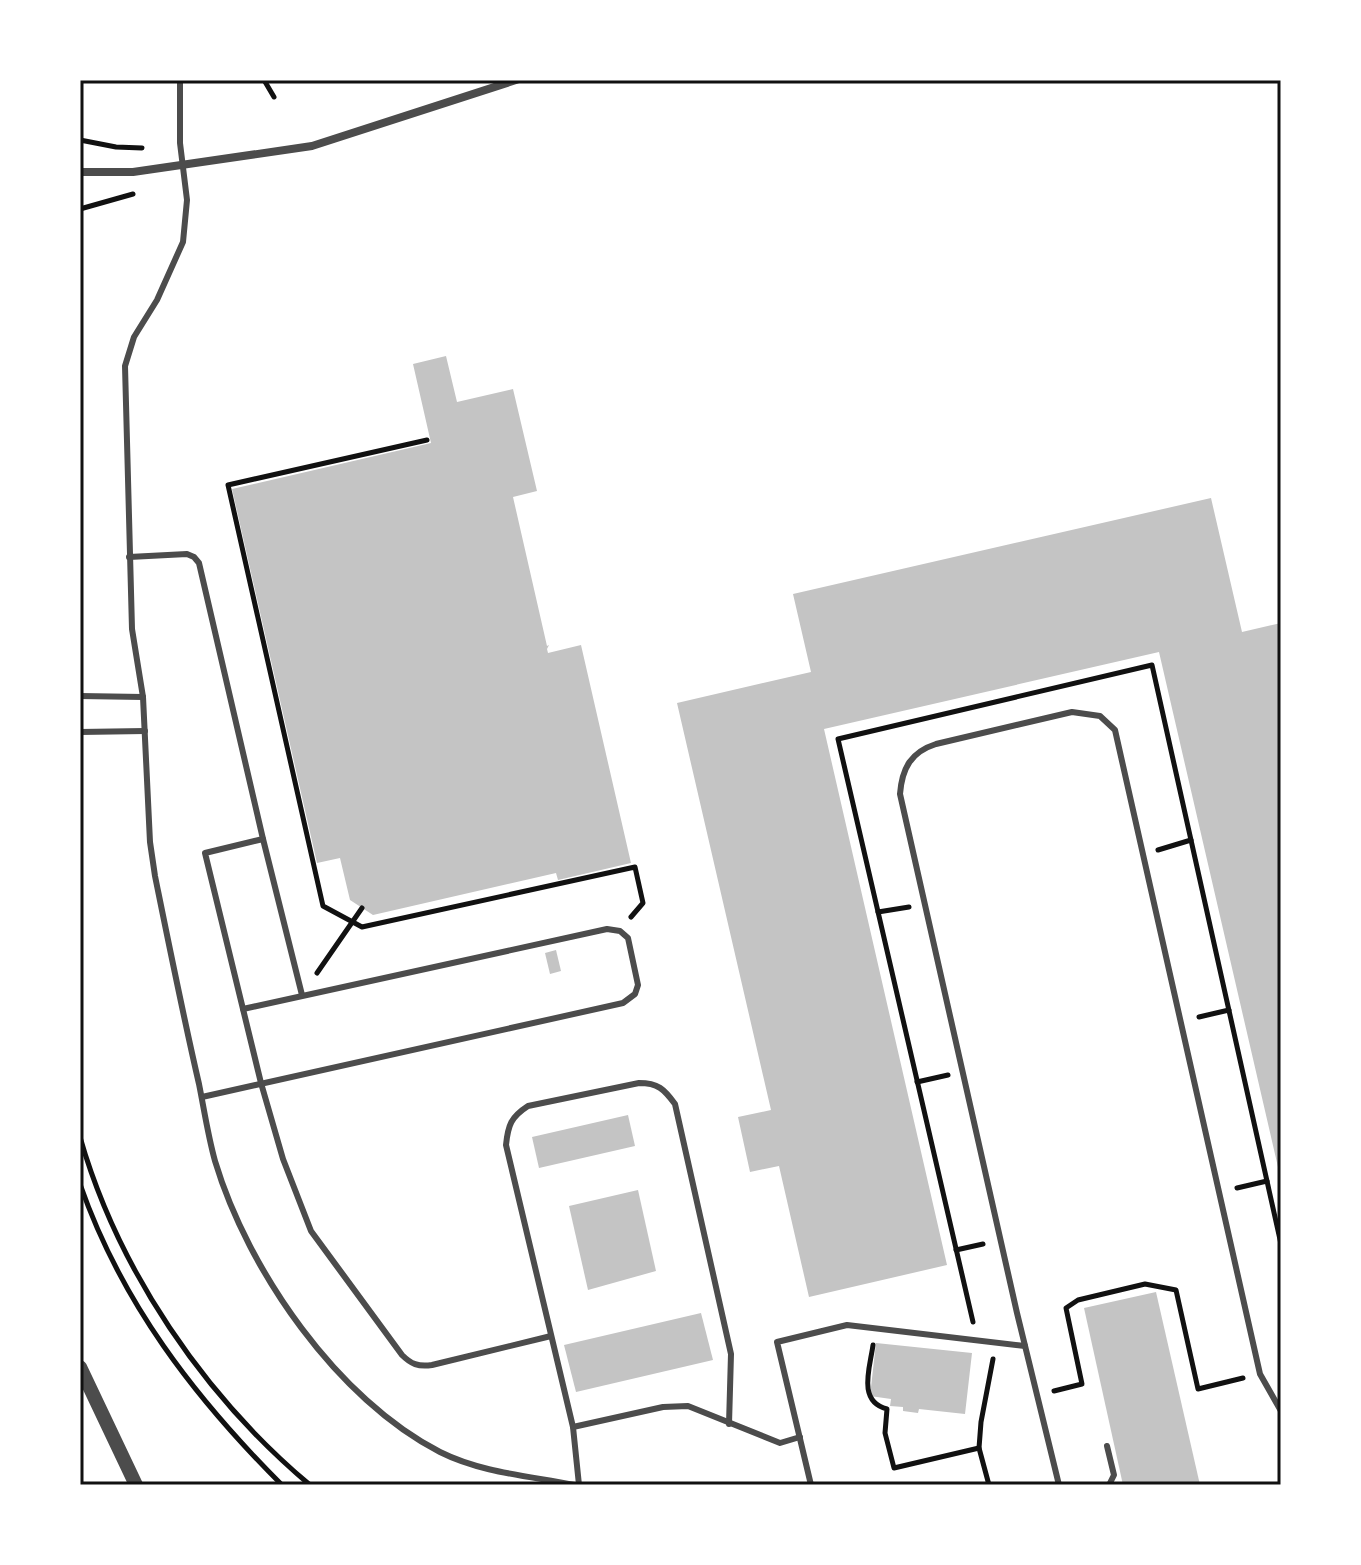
<svg xmlns="http://www.w3.org/2000/svg" width="1361" height="1565" viewBox="0 0 1361 1565" font-family="'Crimson Pro',serif">
	<rect width="100%" height="100%" fill="#fff"/>
	<g fill="#c4c4c4">
		<path d="M 446,356 L 457,402 L 513,389 L 537,491 L 513,497 L 547,646 L 549,645 L 547,649 L 548,653 L 581,645 L 631,863 L 558,880 L 556,873 L 373,915 L 350,900 L 340,858 L 317,863 L 232,489 L 431,443 L 413,364 Z"/>
		<path d="M 1211,498 L 1242,632 L 1281,623 L 1281,1180 L 1159,652 L 824,729 L 947,1265 L 809,1297 L 779,1166 L 750,1172 L 738,1117 L 771,1110 L 677,703 L 811,672 L 793,594 Z"/>
		<path d="M 556,950 L 561,971 L 550,974 L 545,953 Z"/>
		<path d="M 628,1115 L 635,1146 L 539,1168 L 532,1137 Z"/>
		<path d="M 638,1190 L 656,1271 L 588,1290 L 569,1206 Z"/>
		<path d="M 1156,1292 L 1200,1485 L 1123,1485 L 1084,1308 Z"/>
		<path d="M 701,1313 L 713,1360 L 576,1392 L 564,1345 Z"/>
		<path d="M 876,1343 L 972,1353 L 965,1414 L 919,1409 L 918,1413 L 903,1411 L 903,1407 L 890,1406 L 891,1399 L 870,1396 Z"/>
	</g>
	<g fill="none" stroke-linecap="round" stroke-linejoin="round">
		<g stroke="#111" stroke-width="5">
			<path d="M 264,80 L 274,97"/>
			<path d="M 80,140 L 116,147 L 142,148"/>
			<path d="M 80,209 L 133,194"/>
			<path d="M 427,440 L 228,485 L 323,906 L 362,927 L 635,867 L 643,903 L 631,917"/>
			<path d="M 1158,850 L 1191,840"/>
			<path d="M 878,912 L 909,907"/>
			<path d="M 317,973 L 362,908"/>
			<path d="M 1199,1017 L 1229,1010"/>
			<path d="M 917,1082 L 948,1075"/>
			<path d="M 80,1137 C 118,1270 204,1396 310,1485"/>
			<path d="M 80,1184 C 121,1302 194,1397 282,1485"/>
			<path d="M 1237,1188 L 1267,1181"/>
			<path d="M 956,1250 L 983,1244"/>
			<path d="M 973,1322 L 838,739 L 1152,665 L 1281,1244"/>
			<path d="M 873,1345 C 870,1368 857,1401 887,1409 L 885,1433 L 894,1468 L 979,1448"/>
			<path d="M 1054,1391 L 1082,1384 L 1066,1308 L 1078,1300 L 1145,1284 L 1176,1290 L 1198,1389 L 1243,1378"/>
			<path d="M 989,1485 L 979,1448 L 981,1422 L 993,1359"/>
		</g>
		<g stroke="#4c4c4c" stroke-width="6">
			<path d="M 180,80 L 180,143 L 187,200 L 183,242 L 157,300 L 134,337 L 125,366 L 132,629 L 143,697 L 150,842 L 155,876 C 169,945 183,1015 199,1084 C 204,1109 208,1136 215,1161 C 248,1271 338,1400 440,1452 C 482,1473 530,1476 575,1485"/>
			<path d="M 129,557 L 187,554 L 194,557 L 199,563 L 263,839 L 205,853 L 261,1083 L 283,1159 L 311,1231 L 402,1355 C 411,1364 418,1367 432,1365 L 551,1336"/>
			<path d="M 80,696 L 143,697"/>
			<path d="M 80,732 L 145,731"/>
			<path d="M 263,839 L 302,995"/>
			<path d="M 202,1097 L 623,1003 L 635,994 L 638,985 L 628,938 L 620,931 L 607,929 L 243,1009"/>
			<path d="M 573,1427 L 506,1145 C 508,1125 511,1117 528,1106 L 639,1083 C 658,1083 664,1089 675,1104 L 731,1354 L 729,1424"/>
			<path d="M 1107,1446 L 1114,1475 L 1109,1485"/>
			<path d="M 579,1485 L 573,1427 L 663,1407 L 688,1406 L 780,1443 L 800,1437"/>
			<path d="M 811,1485 L 777,1342 L 847,1325 L 1025,1346"/>
			<path d="M 1059,1485 L 1017,1313 L 900,794 C 902,768 911,752 936,744 L 1072,712 L 1100,716 L 1115,730 L 1260,1374 L 1281,1411"/>
		</g>
		<path stroke="#4c4c4c" stroke-width="8" d="M 80,172 L 133,172 L 312,146 L 516,80"/>
		<path stroke="#4c4c4c" stroke-width="14" d="M 80,1367 L 136,1485"/>
	</g>
	<rect width="1361" height="1565" fill="none" stroke="#ffffff" stroke-width="164"/>
	<rect x="82" y="82" width="1197" height="1401" fill="none" stroke="#111" stroke-width="3"/>
</svg>
